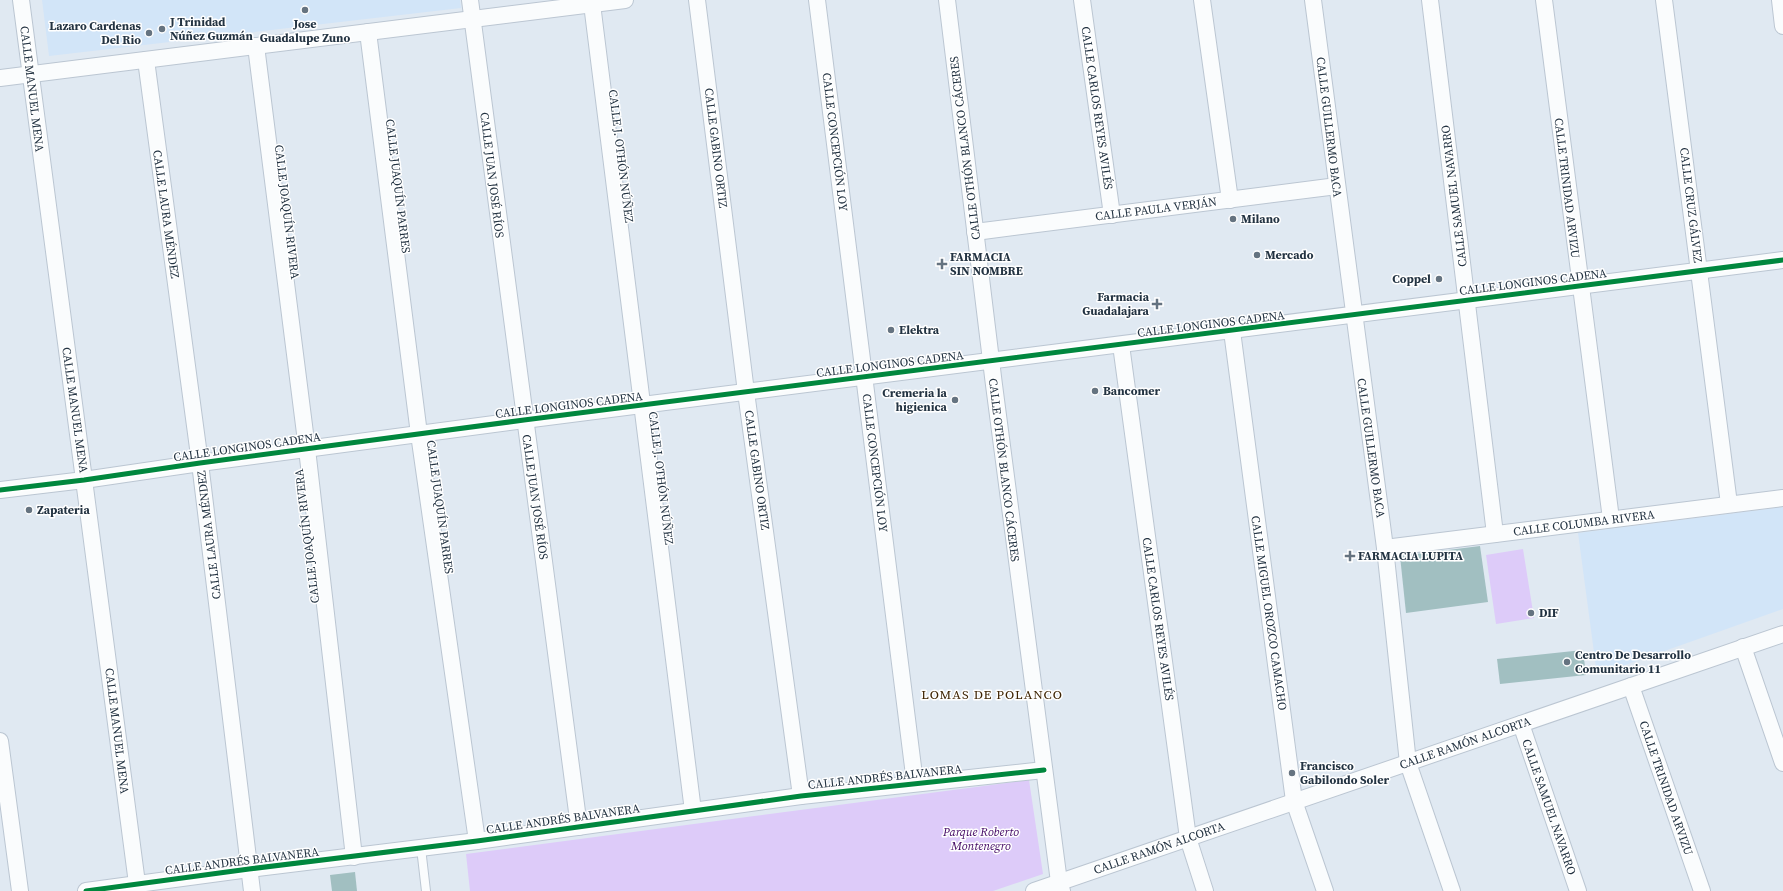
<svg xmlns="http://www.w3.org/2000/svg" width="1783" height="891" viewBox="0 0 1783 891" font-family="'Source Serif 4',serif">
	<rect width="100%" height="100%" fill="#e0e9f2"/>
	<g fill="#d2e5f8">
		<path d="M 42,0 L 460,0 L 461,8 L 49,56 Z"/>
		<path d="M 1783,507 L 1783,609 L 1597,675 L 1578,533 Z"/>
	</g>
	<g fill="#ddcbf9">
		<path d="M 1523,549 L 1534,618 L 1496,624 L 1486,555 Z"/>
		<path d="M 1029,780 L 1043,874 L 993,891 L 470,891 L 466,854 Z"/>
	</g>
	<g fill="#a1bfc1">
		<path d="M 1480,546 L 1488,602 L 1406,613 L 1400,556 Z"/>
		<path d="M 1583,650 L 1586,675 L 1500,684 L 1497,659 Z"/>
		<path d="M 355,872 L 357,891 L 332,891 L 330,875 Z"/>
	</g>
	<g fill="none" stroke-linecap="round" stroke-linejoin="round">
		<g stroke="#bbc6d2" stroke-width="10">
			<path id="service" d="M 421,848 L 426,891"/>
		</g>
		<g stroke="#bbc6d2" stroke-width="18">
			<g id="minor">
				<path d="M 21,0 L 138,891"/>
				<path d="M 470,0 L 579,827"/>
				<path d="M 697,0 L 746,392 L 801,796"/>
				<path d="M 817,0 L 915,783"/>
				<path d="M 947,0 C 982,294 1019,589 1059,882 L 1062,891"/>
				<path d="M 1082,0 L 1112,215"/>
				<path d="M 1202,0 L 1230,200"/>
				<path d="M 1313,0 L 1385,548 L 1408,763 L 1452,891"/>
				<path d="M 1430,0 L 1495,534"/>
				<path d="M 1544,0 L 1611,519"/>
				<path d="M 1664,0 L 1729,504"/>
				<path d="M 1780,0 L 1783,26"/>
				<path d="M 592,4 L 693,811"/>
				<path d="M 368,32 L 419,434 L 477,841"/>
				<path d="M 256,46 L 307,449 L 354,857"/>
				<path d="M 146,60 L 200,463 L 252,891"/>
				<path d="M 0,78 L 625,0"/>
				<path d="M 975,232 L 1337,186"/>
				<path d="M 1232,331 L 1294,801 L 1325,891"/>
				<path d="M 1121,345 L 1188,838 L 1205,891"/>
				<path d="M 0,490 L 84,480 L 200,463 L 524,420 L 1783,260"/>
				<path d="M 1385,548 L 1783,498"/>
				<path d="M 1743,647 L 1783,763"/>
				<path d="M 1631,686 L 1702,891"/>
				<path d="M 1521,724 L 1578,891"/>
				<path d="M 0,741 L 20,891"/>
				<path d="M 86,891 L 249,869 L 477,841 L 801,796 L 1044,770"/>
				<path d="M 1034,891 L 1783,634"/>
			</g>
		</g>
		<use href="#service" stroke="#fafcfd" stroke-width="8"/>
		<use href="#minor" stroke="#fafcfd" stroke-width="16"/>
		<g stroke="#fff" stroke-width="8">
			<g id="cycleway">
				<path d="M 0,490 L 84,480 L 200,463 L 524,420 L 1783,260"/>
				<path d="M 86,891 L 249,869 L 477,841 L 801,796 L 1044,770"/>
			</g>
		</g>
		<use href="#cycleway" stroke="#00873e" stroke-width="5"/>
	</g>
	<g fill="#657380" stroke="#fff" stroke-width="1.5">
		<circle cx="305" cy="10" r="4"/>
		<circle cx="162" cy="29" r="4"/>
		<circle cx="149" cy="33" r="4"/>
		<circle cx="1233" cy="219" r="4"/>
		<circle cx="1257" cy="255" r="4"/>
		<path d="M940 258h4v4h4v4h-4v4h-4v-4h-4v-4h4z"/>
		<circle cx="1439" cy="279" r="4"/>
		<path d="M1155 298h4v4h4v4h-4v4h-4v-4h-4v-4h4z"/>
		<circle cx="891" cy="330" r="4"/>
		<circle cx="1095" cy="391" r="4"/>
		<circle cx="955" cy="400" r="4"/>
		<circle cx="29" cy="510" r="4"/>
		<path d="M1348 550h4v4h4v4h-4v4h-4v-4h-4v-4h4z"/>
		<circle cx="1531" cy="613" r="4"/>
		<circle cx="1567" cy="662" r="4"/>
		<circle cx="1292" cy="773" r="4"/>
	</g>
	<g text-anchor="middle" stroke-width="3" stroke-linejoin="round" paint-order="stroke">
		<g font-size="12" font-weight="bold" fill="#233342" stroke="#fff" text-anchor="start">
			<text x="170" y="26">J Trinidad<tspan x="170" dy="14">Núñez Guzmán</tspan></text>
			<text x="305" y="28" text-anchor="middle">Jose<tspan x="305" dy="14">Guadalupe Zuno</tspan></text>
			<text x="141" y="30" text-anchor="end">Lazaro Cardenas<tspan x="141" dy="14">Del Rio</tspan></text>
			<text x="1241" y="223">Milano</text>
			<text x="1265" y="259">Mercado</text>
			<text x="950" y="261">FARMACIA<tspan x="950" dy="14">SIN NOMBRE</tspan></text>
			<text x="1431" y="283" text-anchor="end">Coppel</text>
			<text x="1149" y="301" text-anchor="end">Farmacia<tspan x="1149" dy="14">Guadalajara</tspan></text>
			<text x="899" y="334">Elektra</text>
			<text x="1103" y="395">Bancomer</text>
			<text x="947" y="397" text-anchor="end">Cremeria la<tspan x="947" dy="14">higienica</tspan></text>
			<text x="37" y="514">Zapateria</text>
			<text x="1358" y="560">FARMACIA LUPITA</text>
			<text x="1539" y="617">DIF</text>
			<text x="1575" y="659">Centro De Desarrollo<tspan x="1575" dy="14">Comunitario 11</tspan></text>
			<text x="1300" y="770">Francisco<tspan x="1300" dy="14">Gabilondo Soler</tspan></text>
		</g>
		<g font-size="12" fill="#233342" stroke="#fff">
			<text transform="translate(32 89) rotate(83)" y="4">CALLE MANUEL MENA</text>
			<text transform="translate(1097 108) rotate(82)" y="4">CALLE CARLOS REYES AVILÉS</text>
			<text transform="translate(1329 127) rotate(83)" y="4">CALLE GUILLERMO BACA</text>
			<text transform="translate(835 142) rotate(83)" y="4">CALLE CONCEPCIÓN LOY</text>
			<text transform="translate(716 148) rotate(83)" y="4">CALLE GABINO ORTIZ</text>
			<text transform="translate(965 148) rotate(-97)" y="4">CALLE OTHÓN BLANCO CÁCERES</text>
			<text transform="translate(621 156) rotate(83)" y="4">CALLE J. OTHÓN NÚÑEZ</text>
			<text transform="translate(492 175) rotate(83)" y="4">CALLE JUAN JOSÉ RÍOS</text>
			<text transform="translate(398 186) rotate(83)" y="4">CALLE JUAQUÍN PARRES</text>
			<text transform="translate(1567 188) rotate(83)" y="4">CALLE TRINIDAD ARVIZU</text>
			<text transform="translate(1454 196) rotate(-97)" y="4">CALLE SAMUEL NAVARRO</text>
			<text transform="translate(1691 205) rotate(83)" y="4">CALLE CRUZ GÁLVEZ</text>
			<text transform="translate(1156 209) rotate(-7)" y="4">CALLE PAULA VERJÁN</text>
			<text transform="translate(287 212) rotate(83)" y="4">CALLE JOAQUÍN RIVERA</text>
			<text transform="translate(166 214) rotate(82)" y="4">CALLE LAURA MÉNDEZ</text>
			<text transform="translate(1533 282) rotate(-7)" y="4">CALLE LONGINOS CADENA</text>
			<text transform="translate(1211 324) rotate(-7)" y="4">CALLE LONGINOS CADENA</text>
			<text transform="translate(890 364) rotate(-7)" y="4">CALLE LONGINOS CADENA</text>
			<text transform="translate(569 405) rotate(-7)" y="4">CALLE LONGINOS CADENA</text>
			<text transform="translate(75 410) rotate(82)" y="4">CALLE MANUEL MENA</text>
			<text transform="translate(247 447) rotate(-8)" y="4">CALLE LONGINOS CADENA</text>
			<text transform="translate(1371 448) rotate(82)" y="4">CALLE GUILLERMO BACA</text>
			<text transform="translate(875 463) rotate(83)" y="4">CALLE CONCEPCIÓN LOY</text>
			<text transform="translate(757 470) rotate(82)" y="4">CALLE GABINO ORTIZ</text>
			<text transform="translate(1004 470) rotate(83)" y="4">CALLE OTHÓN BLANCO CÁCERES</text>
			<text transform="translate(661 478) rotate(83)" y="4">CALLE J. OTHÓN NÚÑEZ</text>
			<text transform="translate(535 497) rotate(82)" y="4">CALLE JUAN JOSÉ RÍOS</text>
			<text transform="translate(440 507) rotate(82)" y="4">CALLE JUAQUÍN PARRES</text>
			<text transform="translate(1584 523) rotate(-7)" y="4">CALLE COLUMBA RIVERA</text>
			<text transform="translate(209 535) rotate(-97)" y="4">CALLE LAURA MÉNDEZ</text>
			<text transform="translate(307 536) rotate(-97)" y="4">CALLE JOAQUÍN RIVERA</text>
			<text transform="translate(1269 613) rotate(82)" y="4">CALLE MIGUEL OROZCO CAMACHO</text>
			<text transform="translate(1158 619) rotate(82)" y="4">CALLE CARLOS REYES AVILÉS</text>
			<text transform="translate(117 731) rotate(83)" y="4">CALLE MANUEL MENA</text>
			<text transform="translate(1465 743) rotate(-19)" y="4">CALLE RAMÓN ALCORTA</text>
			<text transform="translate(885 777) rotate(-6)" y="4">CALLE ANDRÉS BALVANERA</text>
			<text transform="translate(1666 788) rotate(71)" y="4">CALLE TRINIDAD ARVIZU</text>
			<text transform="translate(1549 807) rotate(71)" y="4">CALLE SAMUEL NAVARRO</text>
			<text transform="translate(563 819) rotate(-8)" y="4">CALLE ANDRÉS BALVANERA</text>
			<text transform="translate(1159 848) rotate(-19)" y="4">CALLE RAMÓN ALCORTA</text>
			<text transform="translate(242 861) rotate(-7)" y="4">CALLE ANDRÉS BALVANERA</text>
		</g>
		<g font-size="12" font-style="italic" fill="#400562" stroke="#fff">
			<text x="981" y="836">Parque Roberto<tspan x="981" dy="14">Montenegro</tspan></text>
		</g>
		<g font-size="13" letter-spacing="1" fill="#3d2302" stroke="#fff">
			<text x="992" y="699">LOMAS DE POLANCO</text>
		</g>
	</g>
</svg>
